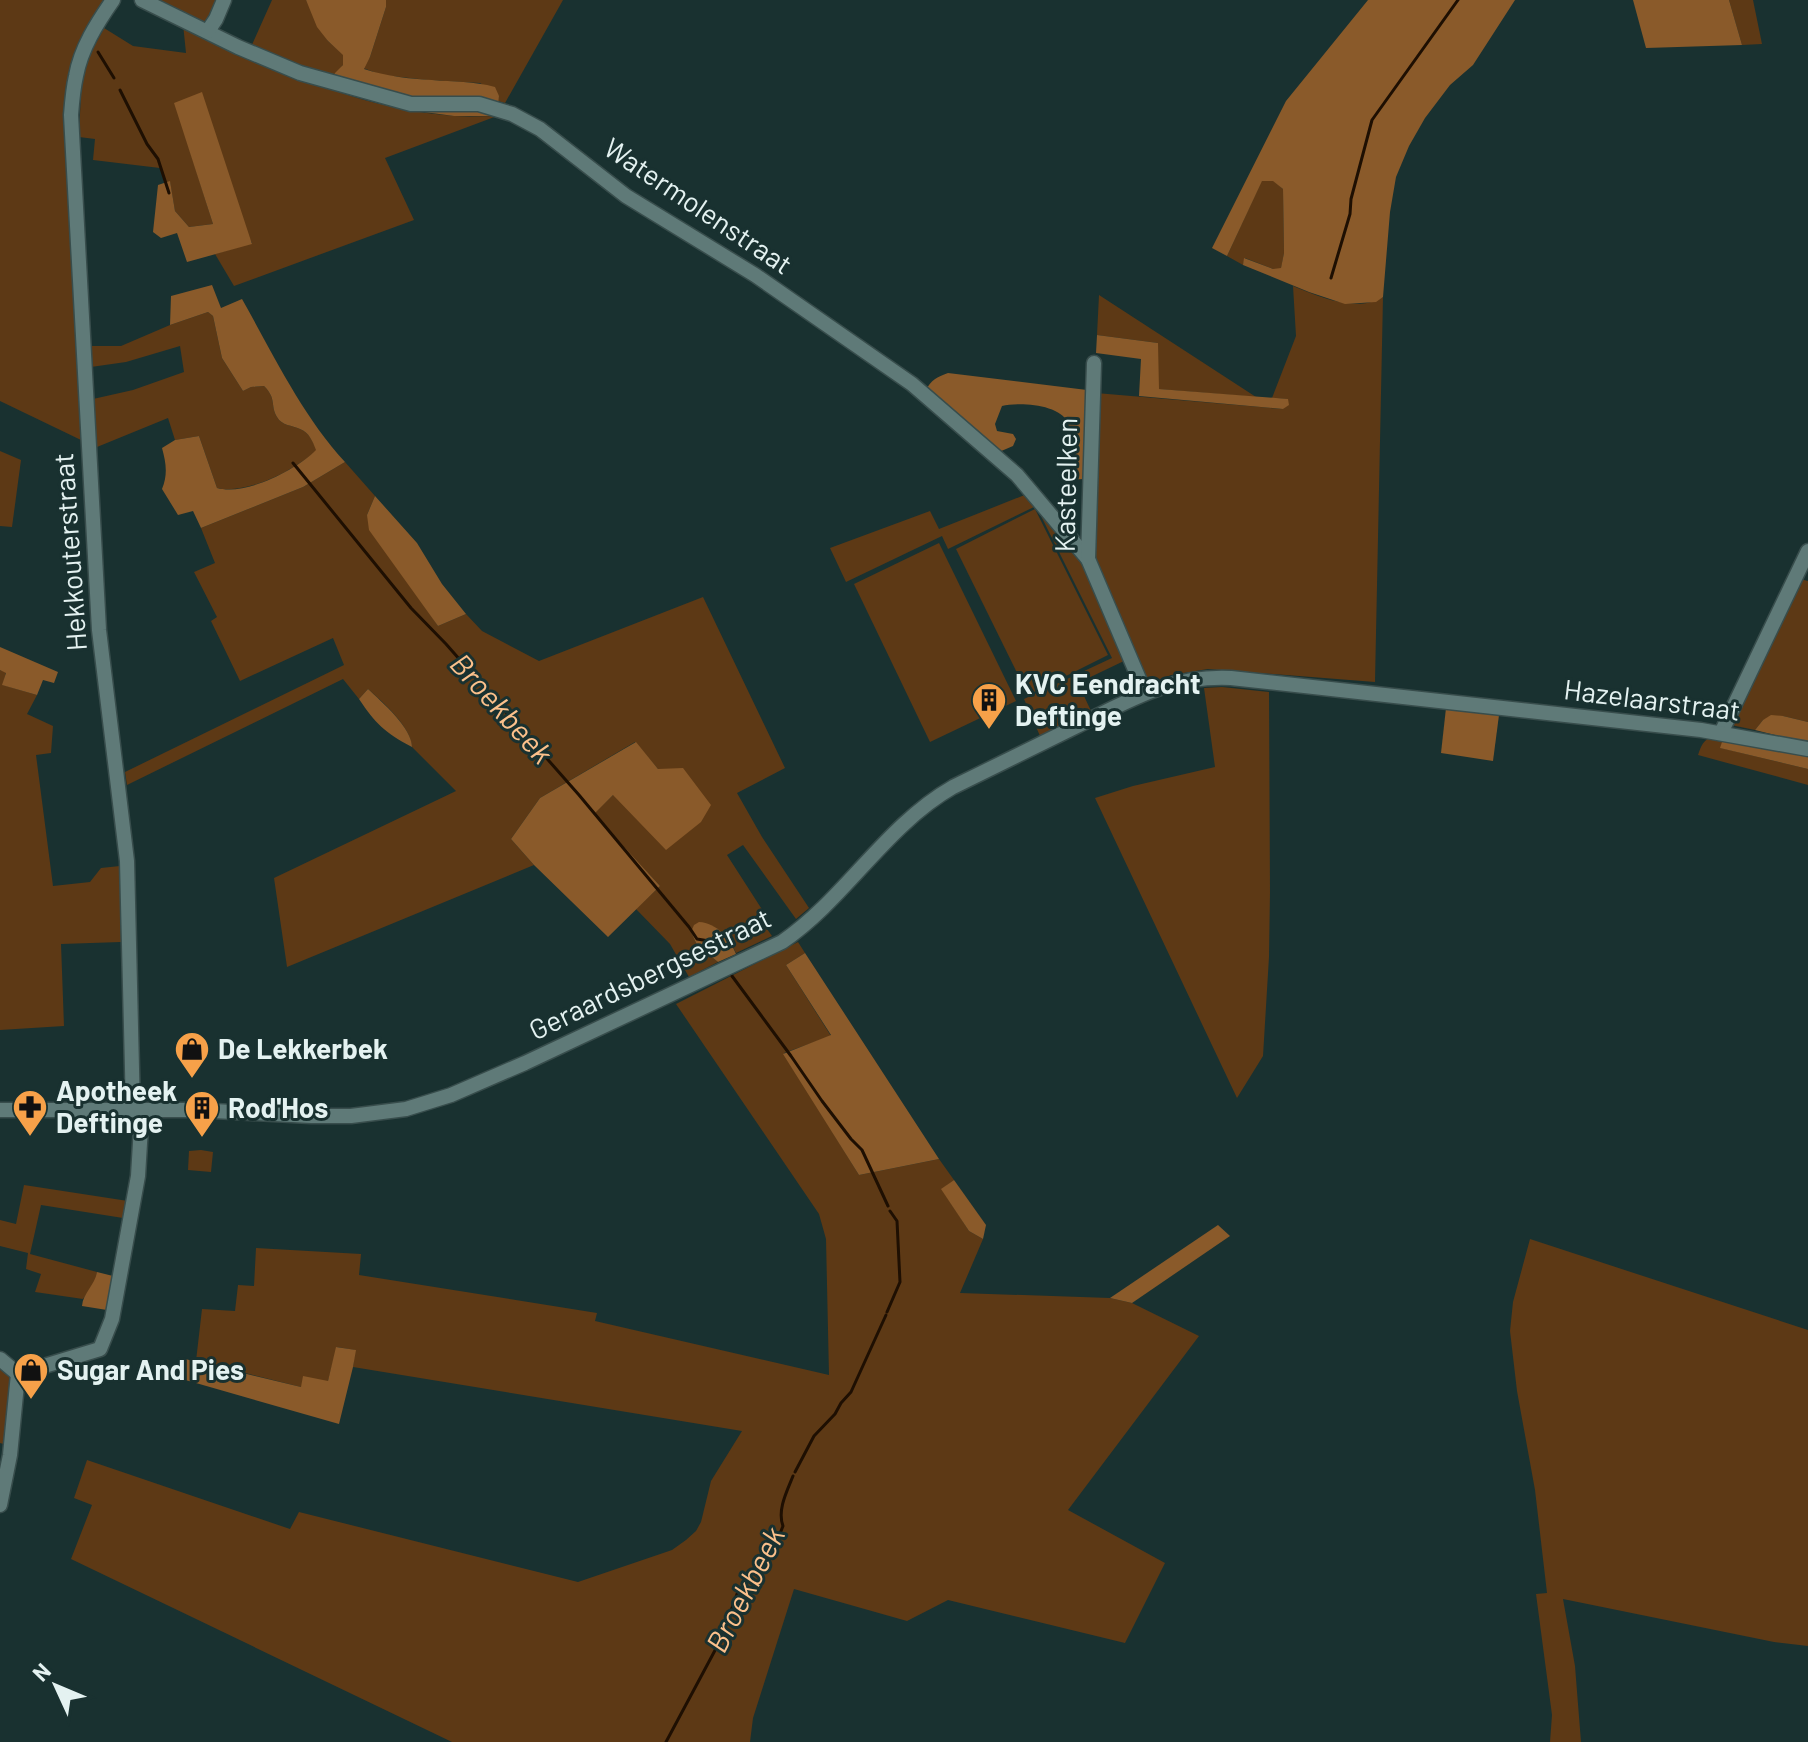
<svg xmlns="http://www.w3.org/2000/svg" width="1808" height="1742" viewBox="0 0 1808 1742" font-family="Barlow,sans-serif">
	<rect width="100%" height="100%" fill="#193130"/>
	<g fill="#5d3915">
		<path d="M 0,0 L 105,0 L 76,52 L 69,74 L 65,98 L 64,122 L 73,267 L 81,440 L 0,401 Z"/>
		<path d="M 151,0 L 220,0 L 207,21 L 200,22 Z"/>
		<path d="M 272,0 L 306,0 L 328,41 L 344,55 L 343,65 L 334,77 L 299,67 L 251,47 Z"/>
		<path d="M 386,0 L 563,0 L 505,103 L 498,101 L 499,96 L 480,83 L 428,80 L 382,75 L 363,68 L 370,57 L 386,7 Z"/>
		<path d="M 1729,0 L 1753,0 L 1762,44 L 1742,45 Z"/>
		<path d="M 183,24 C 267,67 360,110 455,116 C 469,117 483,116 497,116 L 385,158 L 414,220 L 234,286 L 215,254 L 252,243 L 175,103 L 213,224 L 189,227 L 175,211 L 170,182 L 165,183 L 160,168 L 93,160 L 95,139 L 79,137 L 81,91 L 87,60 L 104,28 L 133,46 L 186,53 Z"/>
		<path d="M 1262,180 L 1273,180 L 1283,189 L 1284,253 L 1281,269 L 1273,269 L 1245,258 L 1243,265 L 1227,256 Z"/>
		<path d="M 1293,286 C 1320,297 1356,313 1383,297 L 1375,682 L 1208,669 L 1171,675 L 1150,684 L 1144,678 L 1096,566 L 1092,547 L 1096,393 L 1283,409 L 1287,399 L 1272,398 L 1296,336 Z"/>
		<path d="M 1099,295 L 1256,397 L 1158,389 L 1158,343 L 1097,335 Z"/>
		<path d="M 208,312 L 213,316 L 222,358 L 243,391 L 251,387 L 264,386 C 277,399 270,405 277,417 C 282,426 292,425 300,429 C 309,432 313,442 317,450 C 295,470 247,495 217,488 L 199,436 L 175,440 L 168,418 L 97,447 L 93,399 L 133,390 L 184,372 L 180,346 L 126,362 L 91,367 L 90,346 L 121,346 L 170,325 Z"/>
		<path d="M 0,451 L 21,460 L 12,527 L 0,526 Z"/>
		<path d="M 345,462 L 375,496 L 367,515 L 438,626 L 466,614 L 482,631 L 539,661 L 703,597 L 785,768 L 737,793 L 762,837 L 809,908 L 796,919 L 743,845 L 727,855 L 763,911 L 757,915 L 772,936 L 736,953 L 729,939 L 716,928 L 691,932 L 697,945 L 718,962 L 689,977 L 670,944 L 636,909 L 660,886 L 593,814 L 613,795 L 658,769 L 635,742 L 540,798 L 511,839 L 534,865 L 287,967 L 274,878 L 456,791 L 412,747 C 411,727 383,702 368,689 L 359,699 L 343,679 L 127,785 L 125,772 L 344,665 L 333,638 L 240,681 L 211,621 L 217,617 L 194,572 L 215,563 L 201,528 L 303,487 Z"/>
		<path d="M 1027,494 L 1084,563 L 1126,660 L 1078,683 L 1091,711 L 1040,736 L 1024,699 L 1112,658 L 1036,506 L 948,549 L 942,536 L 846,582 L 830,548 L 930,511 L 939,529 Z"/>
		<path d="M 1035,509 L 1108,655 L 1028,695 L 956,549 Z"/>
		<path d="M 939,543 L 1016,701 L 930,742 L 854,584 Z"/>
		<path d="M 1800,579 L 1808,581 L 1808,722 L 1783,716 L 1763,720 L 1755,730 L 1731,725 Z"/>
		<path d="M 0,670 L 6,672 L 3,685 L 37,695 L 27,714 L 53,726 L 51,753 L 36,755 L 53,886 L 90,882 L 101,868 L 120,866 L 121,942 L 61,944 L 64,1026 L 0,1030 Z"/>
		<path d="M 1222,687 L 1269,692 L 1270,892 L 1269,957 L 1263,1056 L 1237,1098 L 1095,798 L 1133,786 L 1215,767 L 1204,688 Z"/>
		<path d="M 1712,737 L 1723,739 L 1721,748 L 1808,769 L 1808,785 L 1698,755 C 1701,746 1703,740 1712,737 Z"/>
		<path d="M 798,942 L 805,953 L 786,965 L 831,1036 L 784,1053 L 859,1175 L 939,1159 L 954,1180 L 942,1189 L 969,1231 L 983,1239 L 960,1293 L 1110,1298 L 1132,1303 L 1199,1336 L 1068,1510 L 1165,1563 L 1125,1643 L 948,1600 L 907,1621 L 794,1589 L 753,1718 L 750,1742 L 452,1742 L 71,1559 L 92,1505 L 74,1498 L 87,1460 L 290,1529 L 299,1512 L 578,1582 L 672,1550 L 686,1540 L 696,1531 L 701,1522 L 711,1481 L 742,1431 L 353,1367 L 355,1350 L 337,1347 L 328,1381 L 301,1387 L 196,1361 L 202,1309 L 235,1311 L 238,1285 L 254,1286 L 256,1248 L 361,1254 L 359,1275 L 597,1313 L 595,1321 L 829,1375 L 826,1239 L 819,1214 L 676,1004 Z"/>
		<path d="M 201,1150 L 213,1152 L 211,1172 L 188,1170 L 189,1151 Z"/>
		<path d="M 24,1185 L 128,1201 L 123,1218 L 41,1205 L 30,1254 L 97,1272 L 96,1280 L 83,1299 L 35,1292 L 41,1274 L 26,1269 L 28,1253 L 0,1246 L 0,1220 L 16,1224 Z"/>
		<path d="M 1530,1239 L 1808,1330 L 1808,1646 L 1774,1642 L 1563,1599 L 1575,1666 L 1581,1742 L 1550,1742 L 1552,1715 L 1536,1594 L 1547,1593 L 1535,1490 L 1517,1391 L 1510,1331 L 1513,1302 Z"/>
		<path d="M 0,1364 L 10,1377 L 11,1383 L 7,1445 L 0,1443 Z"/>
	</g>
	<g fill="#8a5a2a">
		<path d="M 306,0 L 386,0 L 386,7 L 370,57 L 364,69 C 386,76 409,79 432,80 C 453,82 474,81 495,87 L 499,96 L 497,116 L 454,116 L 402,109 L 329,89 L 335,73 L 343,65 L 343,55 L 328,41 L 317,27 Z"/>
		<path d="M 1368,0 L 1515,0 L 1473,65 L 1450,85 L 1425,118 L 1409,146 L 1396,177 L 1390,212 L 1383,297 L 1376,302 L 1345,304 L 1309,292 L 1243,265 L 1244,258 L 1273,269 L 1281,268 L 1284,253 L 1283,189 L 1273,181 L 1262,181 L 1227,256 L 1212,248 L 1286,101 Z"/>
		<path d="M 1633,0 L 1729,0 L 1742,45 L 1646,48 Z"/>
		<path d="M 202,92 L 252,244 L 187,262 L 177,233 L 161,238 L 153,232 L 158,185 L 170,181 L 175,211 L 189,227 L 213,224 L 174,103 Z"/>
		<path d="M 212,285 L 221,308 L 242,299 C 273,354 302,415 345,462 L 303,487 L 201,528 L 193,511 L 178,515 L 162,489 C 168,474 166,463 162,448 L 175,440 L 199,436 L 217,488 C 246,496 296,470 316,450 C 313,442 309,432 300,429 C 292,425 282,426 277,417 C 270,405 277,399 264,386 L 251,387 L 243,391 L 222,358 L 213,316 L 208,312 L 170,325 L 171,296 Z"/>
		<path d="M 1097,335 L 1158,343 L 1159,389 L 1288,399 L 1289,405 L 1283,409 L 1139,396 L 1141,359 L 1096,353 Z"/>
		<path d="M 948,373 L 1087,390 L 1085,479 L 1062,480 L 1062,466 L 1067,462 C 1067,453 1071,430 1068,423 C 1060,404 1019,402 1002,406 L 995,424 L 997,431 L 1013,434 L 1016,439 L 1013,446 L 999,452 L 926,390 C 931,380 937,377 948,373 Z"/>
		<path d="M 375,496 L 417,543 L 442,584 L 466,614 L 438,626 L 369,530 L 367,515 Z"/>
		<path d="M 0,647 L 58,672 L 54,683 L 43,680 L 37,695 L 2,685 L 6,673 L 0,670 Z"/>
		<path d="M 368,689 C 382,702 412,728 412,747 C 384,732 376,724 359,699 Z"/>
		<path d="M 1446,708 L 1499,715 L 1493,761 L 1441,753 Z"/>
		<path d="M 1771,715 L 1783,716 L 1808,722 L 1808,743 L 1755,730 L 1763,720 Z"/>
		<path d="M 1723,739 L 1808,756 L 1808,769 L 1720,748 Z"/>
		<path d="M 636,742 L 658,769 L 683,768 L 711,805 L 701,822 L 666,850 L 613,795 L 594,814 L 660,886 L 608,937 L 534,865 L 511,839 L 540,798 Z"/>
		<path d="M 699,922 C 717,923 729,938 736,954 L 718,962 L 697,945 L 691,932 L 694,925 Z"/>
		<path d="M 805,953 L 939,1159 L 859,1175 L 783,1054 L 831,1035 L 786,965 Z"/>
		<path d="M 954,1180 L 986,1225 L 983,1239 L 969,1231 L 941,1189 Z"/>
		<path d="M 1218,1225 L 1230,1236 L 1132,1303 L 1110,1298 Z"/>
		<path d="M 97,1272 L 113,1276 L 107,1310 L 82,1306 C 83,1293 95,1285 97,1272 Z"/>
		<path d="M 336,1347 L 356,1350 L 353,1367 L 339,1424 L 175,1377 L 181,1358 L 301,1387 L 303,1376 L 328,1381 Z"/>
	</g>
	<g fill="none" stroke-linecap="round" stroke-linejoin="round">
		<g stroke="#1e0f02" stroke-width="3">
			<path d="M 98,52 L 114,78"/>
			<path d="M 120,90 L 147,144 L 158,159 L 169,193"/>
			<path d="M 1331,278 L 1350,214 L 1351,199 L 1372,120 L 1458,0"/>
			<path d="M 293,463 L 411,608 L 446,644 L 579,795 L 689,927 L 697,939 L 709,941 L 715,948"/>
			<path d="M 732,976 L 791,1056 L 822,1101 L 851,1139 L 862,1150 L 888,1206"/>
			<path d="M 887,1312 L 900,1282 L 897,1221 L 890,1211"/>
			<path d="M 795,1472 L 814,1436 L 835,1414 L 841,1403 L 851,1392 L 886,1315"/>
			<path d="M 666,1742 L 720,1641 L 737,1594 L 781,1531 L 783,1526 C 777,1510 787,1491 793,1476"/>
		</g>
		<g stroke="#384d4c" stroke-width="17">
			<g id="minor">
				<path d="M 113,0 C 97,23 81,48 76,76 C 73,89 72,102 71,115 L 99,630 L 127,861 L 133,1110"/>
				<path d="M 142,0 L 238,47 L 300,73 L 411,104 L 479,104 L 512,114 L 540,129 L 626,196 L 755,275 L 912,384 L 1017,475 L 1088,559"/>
				<path d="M 208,31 L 216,19 L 224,0"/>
				<path d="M 1094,363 L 1088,559 L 1145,693"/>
				<path d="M 1721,733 L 1808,551"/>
				<path d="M 0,1110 L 195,1110 L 311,1116 L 351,1116 L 406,1109 L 451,1095 L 525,1063 L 782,942 C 846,898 885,826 953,787 C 994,767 1034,747 1075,727 C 1129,701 1169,675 1231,678 L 1701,730 L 1808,749"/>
				<path d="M 0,1359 L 18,1374"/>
				<path d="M 18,1374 L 100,1349 L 112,1319 L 138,1176 L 142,1110"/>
				<path d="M 0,1505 L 10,1455 L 18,1374"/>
			</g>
		</g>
		<use href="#minor" stroke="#5f7a78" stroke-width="14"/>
	</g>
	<defs>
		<g id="building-pin" transform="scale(1.8)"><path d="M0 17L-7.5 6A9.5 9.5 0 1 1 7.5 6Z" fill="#f7a149" stroke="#193130"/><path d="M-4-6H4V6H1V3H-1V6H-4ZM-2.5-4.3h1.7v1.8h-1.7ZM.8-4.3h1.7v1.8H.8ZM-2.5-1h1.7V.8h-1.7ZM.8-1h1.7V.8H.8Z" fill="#111"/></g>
		<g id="shop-pin" transform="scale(1.8)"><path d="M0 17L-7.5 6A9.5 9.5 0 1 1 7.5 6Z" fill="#f7a149" stroke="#193130"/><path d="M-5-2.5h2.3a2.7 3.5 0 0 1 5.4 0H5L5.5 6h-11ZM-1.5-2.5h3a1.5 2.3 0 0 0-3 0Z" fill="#111"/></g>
		<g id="pharmacy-pin" transform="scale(1.8)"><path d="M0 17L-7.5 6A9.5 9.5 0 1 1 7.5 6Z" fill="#f7a149" stroke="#193130"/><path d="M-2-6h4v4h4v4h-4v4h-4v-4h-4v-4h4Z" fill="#111"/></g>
	</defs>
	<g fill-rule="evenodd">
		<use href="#building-pin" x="989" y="700"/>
		<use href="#shop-pin" x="192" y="1049"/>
		<use href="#pharmacy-pin" x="30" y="1107"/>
		<use href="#building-pin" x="202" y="1108"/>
		<use href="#shop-pin" x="31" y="1370"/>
	</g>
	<g text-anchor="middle" stroke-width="6" stroke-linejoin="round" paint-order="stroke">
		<g font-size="28" fill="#e4f2f1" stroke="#193130">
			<text transform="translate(698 206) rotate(34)" y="10">Watermolenstraat</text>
			<text transform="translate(1066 485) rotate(-89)" y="10">Kasteelken</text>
			<text transform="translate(70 552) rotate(-94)" y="10">Hekkouterstraat</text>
			<text transform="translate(1652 700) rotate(7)" y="10">Hazelaarstraat</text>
			<text transform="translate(650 974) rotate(-26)" y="10">Geraardsbergsestraat</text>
		</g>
		<g font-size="28" font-weight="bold" fill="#e4f2f1" stroke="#193130" text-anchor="start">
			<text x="1015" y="694">KVC Eendracht<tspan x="1015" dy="32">Deftinge</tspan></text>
			<text x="218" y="1059">De Lekkerbek</text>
			<text x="56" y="1101">Apotheek<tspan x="56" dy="32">Deftinge</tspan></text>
			<text x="228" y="1118">Rod'Hos</text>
			<text x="57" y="1380">Sugar And Pies</text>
		</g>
		<g font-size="30" font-style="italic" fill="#fbc08b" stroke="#193130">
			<text transform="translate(501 709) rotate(48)" y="10">Broekbeek</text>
			<text transform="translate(746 1590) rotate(-63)" y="10">Broekbeek</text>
		</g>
	</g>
	<g transform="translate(56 1686) rotate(314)" stroke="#193130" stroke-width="6" paint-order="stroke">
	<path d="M0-6L14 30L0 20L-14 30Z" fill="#e4f2f1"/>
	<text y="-12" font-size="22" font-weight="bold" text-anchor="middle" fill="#e4f2f1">N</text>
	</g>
</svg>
